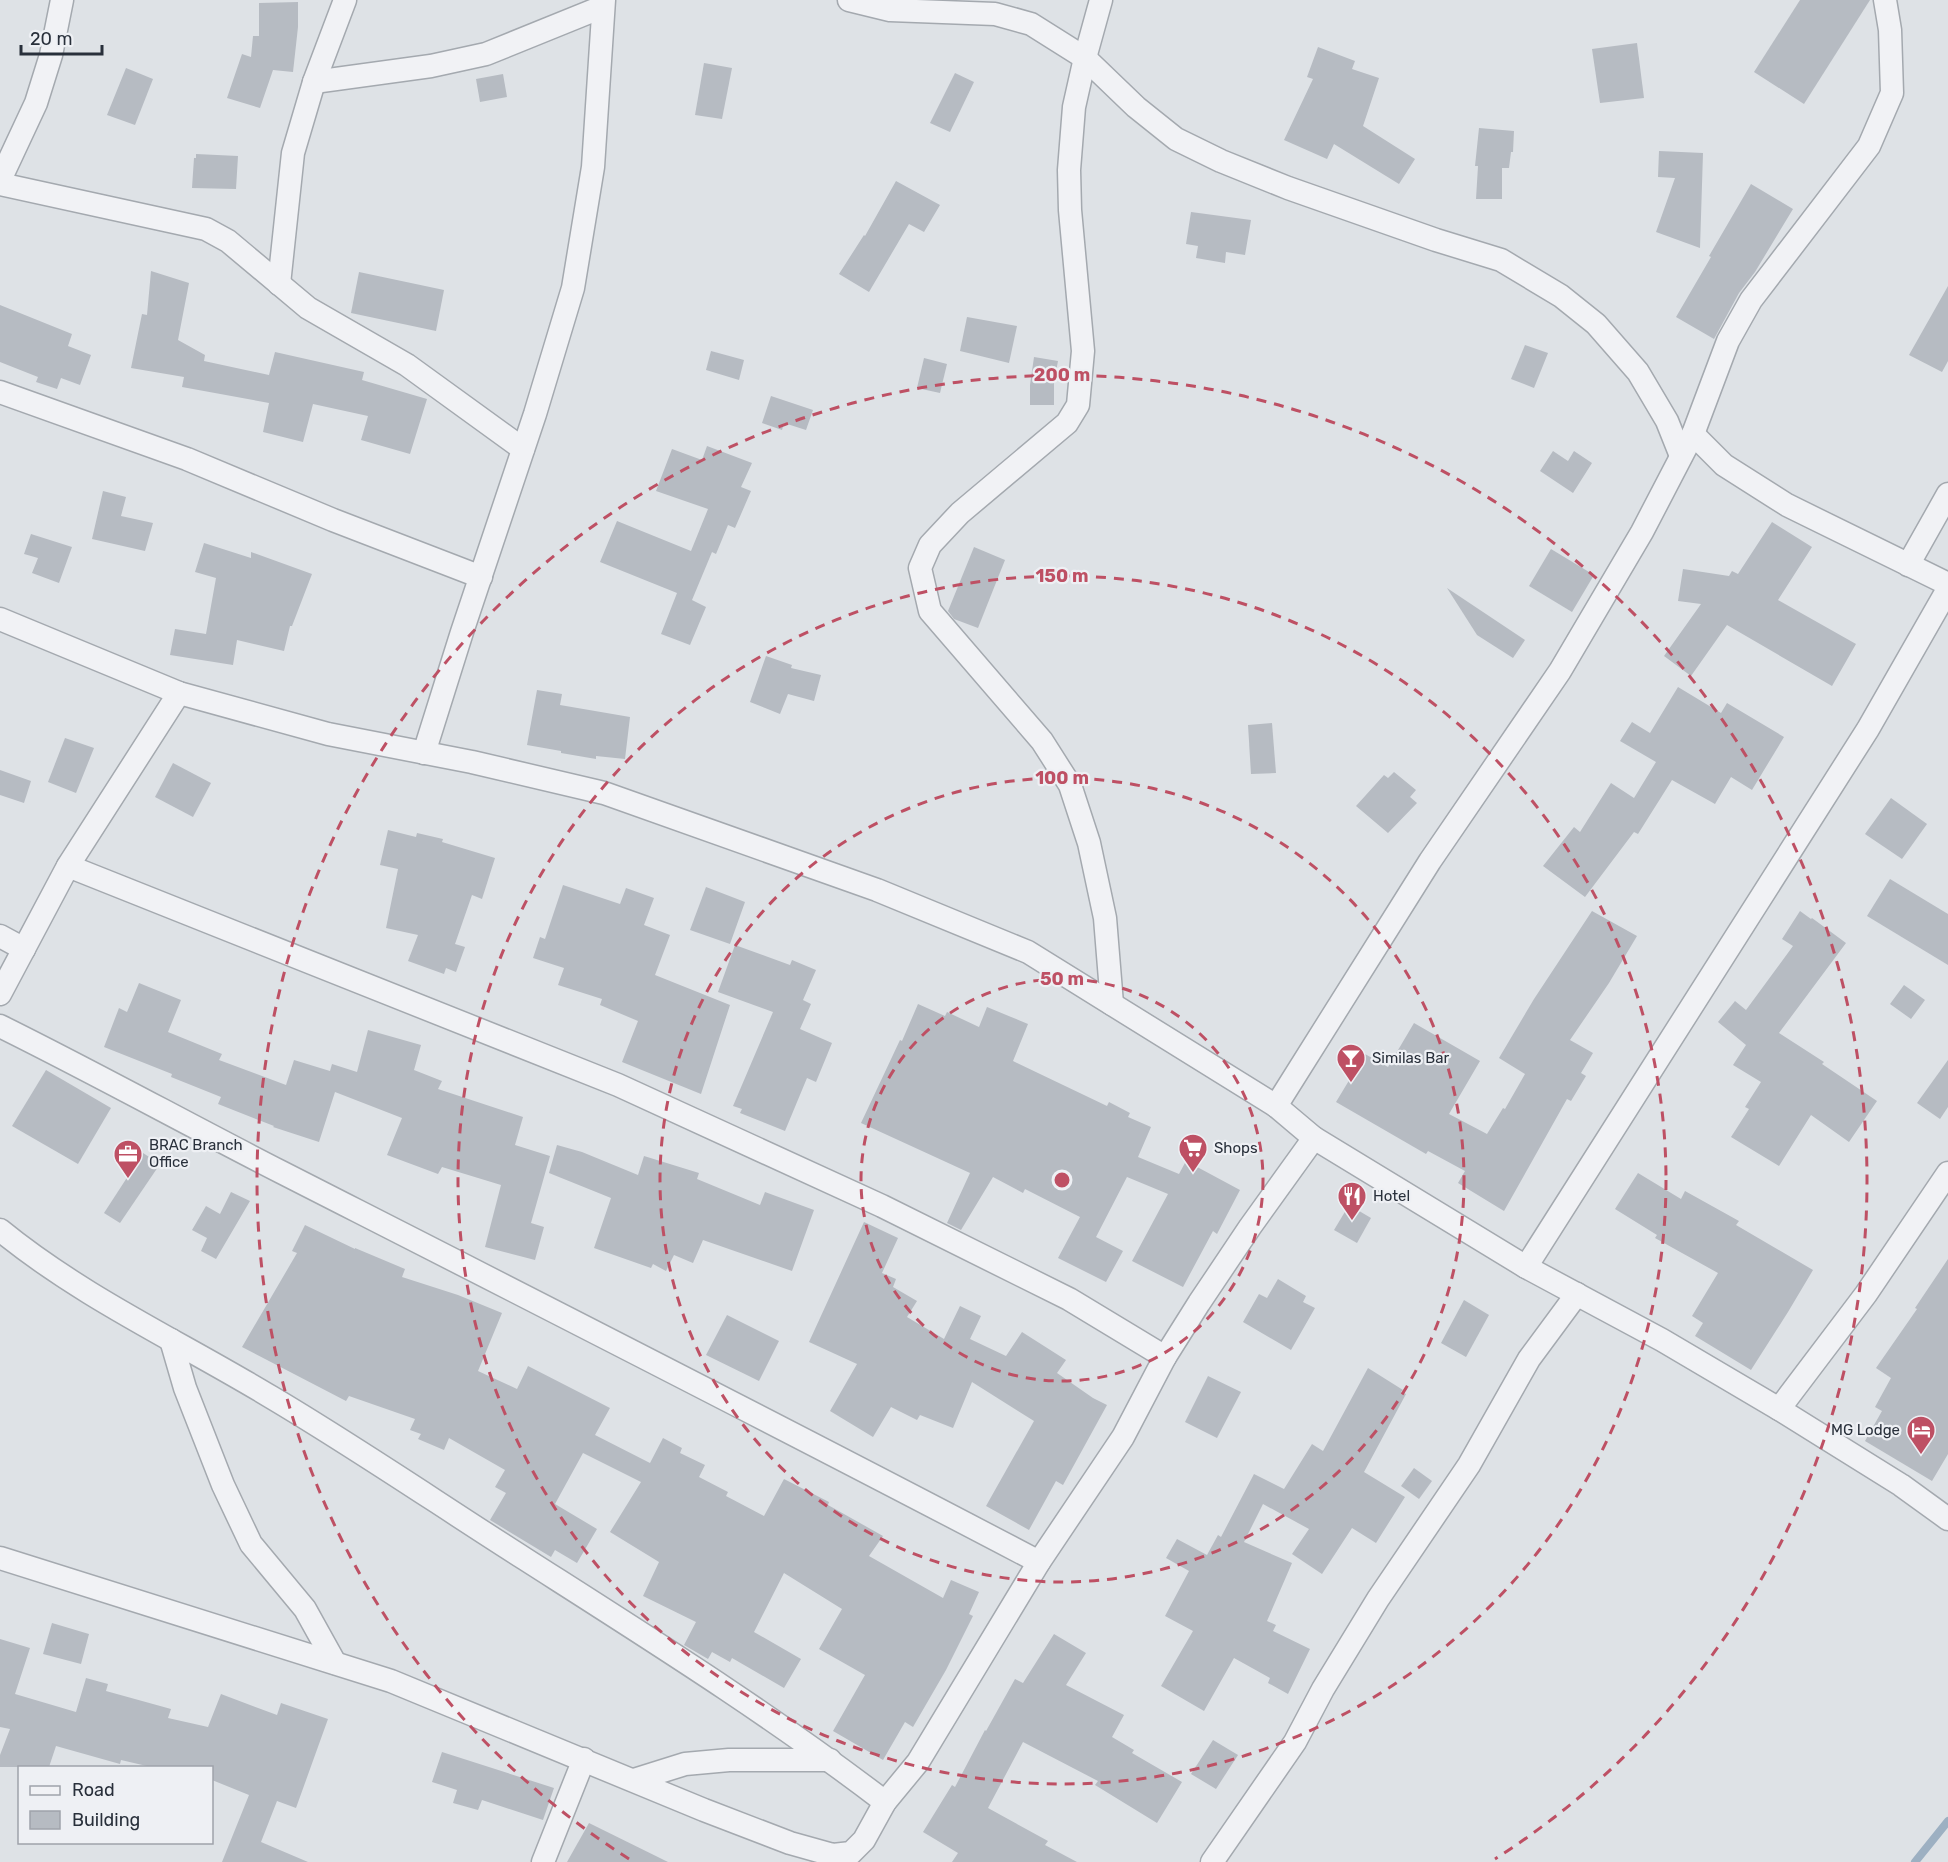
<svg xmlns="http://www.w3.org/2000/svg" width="1948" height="1862" viewBox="0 0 1948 1862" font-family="Rubik,sans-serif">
	<rect width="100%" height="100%" fill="#dee2e6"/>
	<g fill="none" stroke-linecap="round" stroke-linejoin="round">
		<path stroke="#9db0c2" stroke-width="8" d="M 1915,1862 L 1948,1821"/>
	</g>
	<g fill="#b6bbc2">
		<path d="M 1800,0 L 1870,0 L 1804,104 L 1754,72 Z"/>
		<path d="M 298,2 L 298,27 L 293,72 L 273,70 L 260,108 L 227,98 L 242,54 L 251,57 L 253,36 L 259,36 L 259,3 Z"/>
		<path d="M 1637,43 L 1644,98 L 1600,103 L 1592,49 Z"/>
		<path d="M 1318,47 L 1355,61 L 1352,69 L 1379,78 L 1363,126 L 1415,159 L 1399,184 L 1334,144 L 1327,159 L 1284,140 L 1313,79 L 1307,77 Z"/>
		<path d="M 704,63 L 732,68 L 722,119 L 695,115 Z"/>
		<path d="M 126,68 L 153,79 L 135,125 L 107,115 Z"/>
		<path d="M 955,73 L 974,82 L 950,132 L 930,123 Z"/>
		<path d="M 503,74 L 507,97 L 480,102 L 476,79 Z"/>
		<path d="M 1479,128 L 1514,131 L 1513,152 L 1511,152 L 1509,168 L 1502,168 L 1502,199 L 1476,199 L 1478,166 L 1475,166 Z"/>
		<path d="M 1659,151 L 1703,153 L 1700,248 L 1656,232 L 1675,178 L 1658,177 Z"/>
		<path d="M 196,154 L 238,156 L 236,189 L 192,188 L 194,158 L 196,158 Z"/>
		<path d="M 896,181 L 940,205 L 924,232 L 909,224 L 869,292 L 839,274 L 864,235 L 865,236 Z"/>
		<path d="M 1751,184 L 1793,209 L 1755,272 L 1739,293 L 1714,339 L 1676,317 L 1711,257 L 1709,256 Z"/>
		<path d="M 1191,212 L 1251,220 L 1245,255 L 1226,252 L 1225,263 L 1196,258 L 1198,246 L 1186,244 Z"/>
		<path d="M 151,271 L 189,283 L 178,340 L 205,355 L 204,361 L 269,375 L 275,352 L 364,372 L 362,380 L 427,399 L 410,454 L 361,440 L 368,416 L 313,404 L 303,442 L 263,432 L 269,403 L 182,387 L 184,377 L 131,368 L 142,314 L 147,315 Z"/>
		<path d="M 359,272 L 444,290 L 436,331 L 351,313 Z"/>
		<path d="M 1948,286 L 1948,361 L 1942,372 L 1909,355 Z"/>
		<path d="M 0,305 L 72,334 L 68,346 L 91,355 L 80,385 L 61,378 L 57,389 L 36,382 L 38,377 L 0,362 Z"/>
		<path d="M 967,317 L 1017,326 L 1009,363 L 960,351 Z"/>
		<path d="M 1525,345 L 1548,353 L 1534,388 L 1511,379 Z"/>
		<path d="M 711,351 L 744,360 L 739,380 L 706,370 Z"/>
		<path d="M 1034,357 L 1058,361 L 1054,382 L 1054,405 L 1030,405 L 1030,385 Z"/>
		<path d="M 924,358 L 947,364 L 940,393 L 917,388 Z"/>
		<path d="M 771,396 L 813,410 L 806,430 L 784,423 L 782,430 L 762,423 Z"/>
		<path d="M 707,446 L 752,463 L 741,487 L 751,491 L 735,528 L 728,525 L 716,554 L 712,552 L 692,600 L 682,595 L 706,607 L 690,645 L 661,634 L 677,593 L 600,562 L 617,521 L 691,551 L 708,509 L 656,491 L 672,449 L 702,460 Z"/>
		<path d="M 1553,451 L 1568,461 L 1574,451 L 1592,463 L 1573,493 L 1540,471 Z"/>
		<path d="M 103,491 L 126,497 L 121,516 L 153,523 L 145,551 L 92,539 Z"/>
		<path d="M 1772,522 L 1812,547 L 1778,600 L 1856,644 L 1832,686 L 1727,625 L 1691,676 L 1664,656 L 1701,604 L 1678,601 L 1683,569 L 1729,576 L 1732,571 L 1738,574 Z"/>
		<path d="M 31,534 L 72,547 L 59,583 L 32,573 L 38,558 L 24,554 Z"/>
		<path d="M 204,543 L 251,558 L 251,552 L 312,574 L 292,626 L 290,626 L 284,651 L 237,640 L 233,665 L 170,655 L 175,629 L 206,634 L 216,578 L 195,572 Z"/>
		<path d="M 974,547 L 1005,560 L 978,628 L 954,619 L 948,611 Z"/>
		<path d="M 1551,549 L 1594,575 L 1572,612 L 1529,586 Z"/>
		<path d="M 1447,588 L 1525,640 L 1513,658 L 1477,635 Z"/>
		<path d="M 766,656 L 792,665 L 791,668 L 821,675 L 814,701 L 788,694 L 780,714 L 750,702 Z"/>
		<path d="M 1678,687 L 1721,713 L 1727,703 L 1784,737 L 1752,790 L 1731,777 L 1715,804 L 1672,780 L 1638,834 L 1634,832 L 1585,897 L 1543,866 L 1574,827 L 1580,832 L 1611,783 L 1634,798 L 1656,762 L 1620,741 L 1632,722 L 1650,733 Z"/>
		<path d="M 537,690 L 562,694 L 560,705 L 630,717 L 625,759 L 596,756 L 596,759 L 561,753 L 561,751 L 527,745 Z"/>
		<path d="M 1272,723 L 1276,773 L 1251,774 L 1248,725 Z"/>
		<path d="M 65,738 L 94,748 L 76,793 L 48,782 Z"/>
		<path d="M 173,763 L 211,783 L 193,817 L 155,797 Z"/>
		<path d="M 0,770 L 31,781 L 24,803 L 0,795 Z"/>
		<path d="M 1394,772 L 1416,790 L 1410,797 L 1417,803 L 1388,833 L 1356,806 L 1384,775 L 1388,778 Z"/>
		<path d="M 1891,798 L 1927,824 L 1902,859 L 1865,834 Z"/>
		<path d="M 388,830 L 416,837 L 417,833 L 443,839 L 442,842 L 495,858 L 482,899 L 472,895 L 455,944 L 465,947 L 456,972 L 446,968 L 444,974 L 408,961 L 418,935 L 386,928 L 398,869 L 380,865 Z"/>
		<path d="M 1890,879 L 1948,914 L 1948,965 L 1867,916 Z"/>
		<path d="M 563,885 L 620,904 L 626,888 L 654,898 L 644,925 L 670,935 L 655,975 L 730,1005 L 701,1094 L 622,1062 L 638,1021 L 600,1005 L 602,999 L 558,985 L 564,968 L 533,958 L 540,937 L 545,939 Z"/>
		<path d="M 706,887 L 745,902 L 730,944 L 690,930 Z"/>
		<path d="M 1592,911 L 1637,936 L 1609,983 L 1570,1040 L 1593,1053 L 1581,1073 L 1586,1076 L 1571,1101 L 1567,1099 L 1504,1211 L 1458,1183 L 1465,1171 L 1428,1151 L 1426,1154 L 1336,1102 L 1365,1054 L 1388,1067 L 1414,1023 L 1480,1061 L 1449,1114 L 1487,1134 L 1503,1108 L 1505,1109 L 1525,1074 L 1499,1058 L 1534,999 Z"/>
		<path d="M 1800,911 L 1811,919 L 1812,918 L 1846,943 L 1779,1033 L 1824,1062 L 1822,1064 L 1877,1101 L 1849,1142 L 1811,1115 L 1779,1166 L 1731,1137 L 1749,1109 L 1745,1107 L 1761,1082 L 1733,1065 L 1746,1045 L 1718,1022 L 1735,1001 L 1746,1010 L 1793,946 L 1782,939 Z"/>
		<path d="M 735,945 L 790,965 L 792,960 L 816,970 L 803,1000 L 811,1004 L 800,1029 L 832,1043 L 816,1082 L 807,1078 L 785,1131 L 740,1113 L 742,1109 L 733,1106 L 773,1012 L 718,992 Z"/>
		<path d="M 139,983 L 181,1000 L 168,1032 L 222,1054 L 219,1060 L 286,1085 L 294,1060 L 330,1071 L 332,1064 L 357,1072 L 368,1030 L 421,1045 L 414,1070 L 442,1081 L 438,1089 L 523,1117 L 515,1145 L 550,1156 L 531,1223 L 544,1227 L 535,1260 L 485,1247 L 501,1185 L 442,1167 L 438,1174 L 387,1155 L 402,1118 L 335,1092 L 319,1142 L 273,1127 L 274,1126 L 218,1104 L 221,1097 L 171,1077 L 172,1074 L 104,1047 L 119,1008 L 127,1012 Z"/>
		<path d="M 1904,985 L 1925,1000 L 1911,1019 L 1890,1004 Z"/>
		<path d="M 918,1004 L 945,1016 L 947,1012 L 979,1027 L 987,1007 L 1028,1024 L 1013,1061 L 1107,1106 L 1109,1102 L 1130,1113 L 1128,1117 L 1151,1127 L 1138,1157 L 1179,1174 L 1186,1161 L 1240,1190 L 1217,1234 L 1213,1231 L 1183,1287 L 1132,1261 L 1168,1194 L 1127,1177 L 1096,1237 L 1123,1251 L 1106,1282 L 1058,1258 L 1080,1217 L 1025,1189 L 1023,1193 L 993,1177 L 961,1230 L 947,1223 L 970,1173 L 861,1123 L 900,1040 L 902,1041 Z"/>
		<path d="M 1948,1060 L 1948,1107 L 1940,1119 L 1917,1103 Z"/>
		<path d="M 46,1070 L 111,1108 L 78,1164 L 12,1126 Z"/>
		<path d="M 557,1145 L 582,1152 L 638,1175 L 644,1156 L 699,1173 L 697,1179 L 760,1205 L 765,1192 L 814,1210 L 792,1271 L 703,1240 L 693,1263 L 674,1255 L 666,1271 L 653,1264 L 651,1268 L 594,1248 L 611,1198 L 549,1173 Z"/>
		<path d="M 143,1153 L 160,1164 L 120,1223 L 104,1213 Z"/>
		<path d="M 1638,1173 L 1681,1199 L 1685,1191 L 1739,1221 L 1736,1225 L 1813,1270 L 1788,1312 L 1751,1370 L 1695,1336 L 1703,1323 L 1692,1316 L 1718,1273 L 1655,1238 L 1657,1235 L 1615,1209 Z"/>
		<path d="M 231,1192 L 250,1201 L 216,1259 L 201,1251 L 207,1238 L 192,1230 L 206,1206 L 220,1214 Z"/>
		<path d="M 1349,1205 L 1371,1218 L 1357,1243 L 1334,1230 Z"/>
		<path d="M 864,1222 L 898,1238 L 882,1273 L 896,1279 L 893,1287 L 917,1301 L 907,1317 L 944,1339 L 960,1306 L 981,1316 L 970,1339 L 1006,1356 L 1022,1332 L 1066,1360 L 1057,1373 L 1093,1398 L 1107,1405 L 1063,1485 L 1056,1481 L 1029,1530 L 986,1506 L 1034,1421 L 972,1382 L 953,1428 L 920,1415 L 917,1420 L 891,1407 L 873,1437 L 830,1411 L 857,1364 L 809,1342 Z"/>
		<path d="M 305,1225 L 355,1249 L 355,1248 L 405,1269 L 402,1277 L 458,1295 L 502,1313 L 478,1371 L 517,1389 L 528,1366 L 610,1408 L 595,1435 L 650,1463 L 663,1438 L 682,1448 L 680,1453 L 705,1465 L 699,1477 L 728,1492 L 726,1496 L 764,1516 L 784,1479 L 829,1502 L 828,1505 L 883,1536 L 869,1556 L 943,1598 L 951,1580 L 979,1592 L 969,1614 L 973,1616 L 946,1670 L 913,1727 L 905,1722 L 883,1760 L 833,1731 L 865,1675 L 819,1649 L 842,1609 L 784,1573 L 754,1632 L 801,1659 L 784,1688 L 732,1658 L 730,1662 L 712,1652 L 708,1659 L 684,1645 L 696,1622 L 643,1596 L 659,1562 L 610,1532 L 641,1482 L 583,1453 L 555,1504 L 597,1529 L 577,1563 L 555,1550 L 551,1557 L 490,1520 L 506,1493 L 495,1487 L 505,1470 L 449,1438 L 444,1450 L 418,1439 L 421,1434 L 410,1430 L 415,1419 L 349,1396 L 346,1401 L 242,1347 L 297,1253 L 292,1251 Z"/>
		<path d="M 1948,1259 L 1948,1454 L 1932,1481 L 1865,1441 L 1882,1411 L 1875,1407 L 1891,1378 L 1876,1368 L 1917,1309 L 1915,1308 Z"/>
		<path d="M 1278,1279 L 1306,1296 L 1303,1302 L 1315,1308 L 1291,1350 L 1243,1322 L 1259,1294 L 1267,1298 Z"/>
		<path d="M 1464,1300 L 1489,1315 L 1466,1357 L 1441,1343 Z"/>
		<path d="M 727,1315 L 779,1341 L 759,1381 L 706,1355 Z"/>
		<path d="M 1368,1368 L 1403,1390 L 1401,1392 L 1406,1394 L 1364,1472 L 1405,1497 L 1376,1543 L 1352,1528 L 1322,1574 L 1292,1554 L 1309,1529 L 1263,1504 L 1244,1542 L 1292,1563 L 1267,1621 L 1276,1625 L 1273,1631 L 1310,1649 L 1288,1694 L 1268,1683 L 1270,1678 L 1234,1658 L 1204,1711 L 1161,1686 L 1193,1631 L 1165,1616 L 1189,1571 L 1166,1558 L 1177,1539 L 1207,1555 L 1218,1535 L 1221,1537 L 1254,1474 L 1284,1489 L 1312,1444 L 1323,1451 Z"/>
		<path d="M 1208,1376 L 1241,1392 L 1217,1438 L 1185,1422 Z"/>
		<path d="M 1414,1468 L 1432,1481 L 1419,1499 L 1401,1486 Z"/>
		<path d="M 52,1623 L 89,1634 L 81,1664 L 43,1654 Z"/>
		<path d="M 1054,1634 L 1086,1653 L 1066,1685 L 1124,1715 L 1112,1737 L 1134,1750 L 1132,1753 L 1182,1782 L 1157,1823 L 1095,1785 L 1098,1781 L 1023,1742 L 988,1808 L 1048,1841 L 1045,1845 L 1077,1862 L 952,1862 L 958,1853 L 923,1832 L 952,1785 L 955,1787 L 985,1730 L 986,1731 L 1015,1679 L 1023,1683 Z"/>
		<path d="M 0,1639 L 30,1648 L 15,1694 L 76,1712 L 86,1678 L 108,1684 L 106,1691 L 171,1709 L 168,1718 L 208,1727 L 221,1694 L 277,1715 L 281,1703 L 328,1719 L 296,1808 L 277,1801 L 261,1842 L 308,1862 L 222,1862 L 249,1795 L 212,1780 L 212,1767 L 151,1767 L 121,1760 L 120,1764 L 56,1746 L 49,1767 L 0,1767 L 0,1755 L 10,1729 L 0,1727 Z"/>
		<path d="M 1213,1740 L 1238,1755 L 1216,1789 L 1191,1774 Z"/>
		<path d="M 442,1752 L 554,1788 L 543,1820 L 482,1800 L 478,1810 L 453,1803 L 457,1790 L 432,1782 Z"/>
		<path d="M 589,1823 L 668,1862 L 567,1862 Z"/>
	</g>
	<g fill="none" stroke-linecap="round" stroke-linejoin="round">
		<g stroke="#a4a9af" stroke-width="25">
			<g id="street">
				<path d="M 849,0 L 890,10 L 995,14 L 1031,24 L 1085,58 L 1136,107 L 1176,139 L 1221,161 L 1288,188 L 1436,240 L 1501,260 L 1561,296 L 1596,324 L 1638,372 L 1667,421 L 1681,456"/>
				<path d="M 1101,0 L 1085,58 L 1074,107 L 1069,170 L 1070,210 L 1083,351 L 1078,405 L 1067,423 L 960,513 L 930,545 L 920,568 L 930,611 L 1042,741 L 1070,785 L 1089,843 L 1105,918 L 1112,1004"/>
				<path d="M 314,82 L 431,66 L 486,54 L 602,7"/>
				<path d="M 0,180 L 36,103 L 51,55 L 62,0"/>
				<path d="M 0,184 L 206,229 L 228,241 L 308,308 L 407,365 L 523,449"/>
				<path d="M 279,284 L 293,153 L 314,82 L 345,0"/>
				<path d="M 0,392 L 187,459 L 333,520 L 481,577"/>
				<path d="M 1693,434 L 1724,465 L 1787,505 L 1948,584"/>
				<path d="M 1908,565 L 1948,494"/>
				<path d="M 0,619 L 179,693 L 328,734 L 472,762 L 604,793 L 877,890 L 1028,952 L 1276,1106 L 1314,1138 L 1526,1267 L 1662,1340 L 1779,1409 L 1901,1485 L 1948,1519"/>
				<path d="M 424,753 L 462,632 L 535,414 L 573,288 L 593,167 L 604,0"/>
				<path d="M 68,866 L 618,1085 L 882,1206 L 1069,1299 L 1165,1357"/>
				<path d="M 0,936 L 24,949"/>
				<path d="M 0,994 L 68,866 L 179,693"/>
				<path d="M 0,1026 C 95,1073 187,1124 281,1172 C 534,1301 788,1430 1039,1562"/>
				<path d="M 1276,1106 L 1430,861 L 1560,671 L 1642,532 L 1693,434 L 1728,341 L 1751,300 L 1869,146 L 1892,93 L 1890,30 L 1885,0"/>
				<path d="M 0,1230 C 82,1297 180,1342 271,1397 C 357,1448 440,1505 525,1559 C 647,1637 770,1714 885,1802"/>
				<path d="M 1526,1267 L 1868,729 L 1948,589"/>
				<path d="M 171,1340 L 185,1388 L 223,1485 L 251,1544 L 305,1609 L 335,1663"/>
				<path d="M 1779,1409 L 1866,1294 L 1948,1173"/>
				<path d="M 0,1558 L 391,1681 L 704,1810 L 790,1843 L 833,1855 L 851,1853 L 864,1840 L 885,1802 L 918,1762 L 1039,1562 L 1123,1437 L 1165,1357 L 1199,1303 L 1250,1227 L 1314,1138"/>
				<path d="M 634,1780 L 685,1764 L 729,1760 L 830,1760"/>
				<path d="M 543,1862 L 584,1759"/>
				<path d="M 1212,1862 L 1295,1742 L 1323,1689 L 1378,1599 L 1469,1465 L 1529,1359 L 1577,1294"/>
			</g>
		</g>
		<use href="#street" stroke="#f1f2f5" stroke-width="22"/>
	</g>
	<g fill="none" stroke="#be5064" stroke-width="3" stroke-dasharray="10 8">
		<circle cx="1062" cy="1180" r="201"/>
		<circle cx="1062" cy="1180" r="402"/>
		<circle cx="1062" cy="1180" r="604"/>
		<path d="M629 1859A805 805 0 1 1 1495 1859"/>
	</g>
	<defs>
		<g id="bar-pin" transform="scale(1.5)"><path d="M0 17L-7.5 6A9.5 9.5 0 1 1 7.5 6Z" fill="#be5064" stroke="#eef0f4"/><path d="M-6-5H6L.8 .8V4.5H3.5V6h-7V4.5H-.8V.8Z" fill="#fff"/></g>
		<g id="supermarket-pin" transform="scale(1.5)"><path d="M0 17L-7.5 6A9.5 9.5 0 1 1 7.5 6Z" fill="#be5064" stroke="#eef0f4"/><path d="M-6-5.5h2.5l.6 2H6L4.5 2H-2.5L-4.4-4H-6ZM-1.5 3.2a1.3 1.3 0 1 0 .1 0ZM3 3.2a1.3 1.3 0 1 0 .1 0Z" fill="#fff"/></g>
		<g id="office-pin" transform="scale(1.5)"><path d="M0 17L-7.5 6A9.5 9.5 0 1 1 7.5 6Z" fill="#be5064" stroke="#eef0f4"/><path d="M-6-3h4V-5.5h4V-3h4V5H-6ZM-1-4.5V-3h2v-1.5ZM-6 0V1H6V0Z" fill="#fff"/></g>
		<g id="restaurant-pin" transform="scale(1.5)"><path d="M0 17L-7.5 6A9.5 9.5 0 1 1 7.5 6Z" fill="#be5064" stroke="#eef0f4"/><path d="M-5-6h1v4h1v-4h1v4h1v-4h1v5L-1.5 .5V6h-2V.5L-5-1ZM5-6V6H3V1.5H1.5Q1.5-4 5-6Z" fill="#fff"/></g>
		<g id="hotel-pin" transform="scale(1.5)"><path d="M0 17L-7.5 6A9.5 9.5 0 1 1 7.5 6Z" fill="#be5064" stroke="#eef0f4"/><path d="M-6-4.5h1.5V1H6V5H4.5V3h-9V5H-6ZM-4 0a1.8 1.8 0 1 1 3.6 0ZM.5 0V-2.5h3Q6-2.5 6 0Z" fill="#fff"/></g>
	</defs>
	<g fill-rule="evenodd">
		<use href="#bar-pin" x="1351" y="1058"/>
		<use href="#supermarket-pin" x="1193" y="1148"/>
		<use href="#office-pin" x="128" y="1154"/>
		<use href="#restaurant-pin" x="1352" y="1196"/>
		<use href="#hotel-pin" x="1921" y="1430"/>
	</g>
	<g text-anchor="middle" stroke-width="4.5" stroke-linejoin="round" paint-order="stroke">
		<g font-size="15" fill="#29303b" stroke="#eef0f4" text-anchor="start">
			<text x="1372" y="1063">Similas Bar</text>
			<text x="149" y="1150">BRAC Branch<tspan x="149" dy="17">Office</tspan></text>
			<text x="1214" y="1153">Shops</text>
			<text x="1373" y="1201">Hotel</text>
			<text x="1900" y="1435" text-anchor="end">MG Lodge</text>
		</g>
	</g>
	<circle cx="1062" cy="1180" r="9" fill="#be5064" stroke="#eef0f4" stroke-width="3"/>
	<g font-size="18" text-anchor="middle" font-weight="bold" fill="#be5064" stroke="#eef0f4" stroke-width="4.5" stroke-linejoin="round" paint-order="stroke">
		<text x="1062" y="381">200 m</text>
		<text x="1062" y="582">150 m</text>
		<text x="1062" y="784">100 m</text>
		<text x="1062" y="985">50 m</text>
	</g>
	<rect x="18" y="1766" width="195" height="78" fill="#eef0f4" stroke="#9fa3aa" stroke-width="1.5"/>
	<rect x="30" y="1786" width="30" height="9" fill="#f1f2f5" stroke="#9fa3aa" stroke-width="1.5"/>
	<text x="72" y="1796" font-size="18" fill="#29303b">Road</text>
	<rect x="30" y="1811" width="30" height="18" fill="#b6bbc2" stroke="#9fa3aa" stroke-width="1.5"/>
	<text x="72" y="1826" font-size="18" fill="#29303b">Building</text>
	<path d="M21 45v9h81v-9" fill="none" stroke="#29303b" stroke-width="3"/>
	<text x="30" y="45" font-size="18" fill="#29303b" stroke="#eef0f4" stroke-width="4.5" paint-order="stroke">20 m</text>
</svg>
